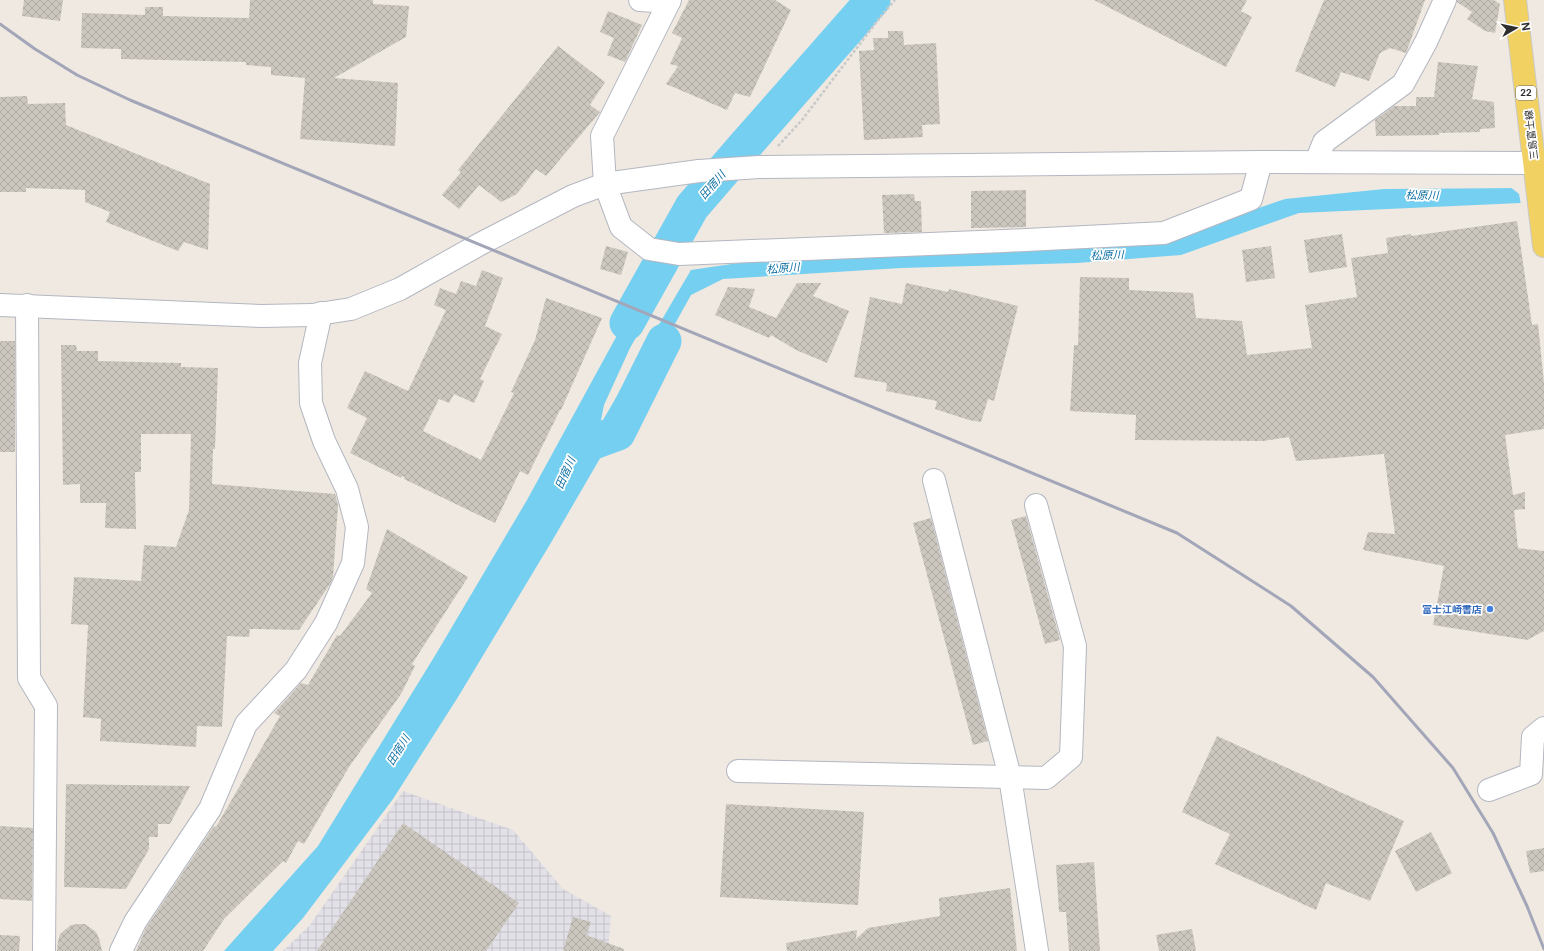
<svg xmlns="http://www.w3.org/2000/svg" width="1544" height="951" viewBox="0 0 1544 951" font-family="Inter,'Noto Sans JP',sans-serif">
	<defs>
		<pattern id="industrial-grid" width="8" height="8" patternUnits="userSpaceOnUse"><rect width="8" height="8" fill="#e3e1e8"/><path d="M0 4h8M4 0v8" fill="none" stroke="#c3c1c7"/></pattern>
		<pattern id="building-cross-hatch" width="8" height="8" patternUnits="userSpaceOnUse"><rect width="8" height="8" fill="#cbc7bf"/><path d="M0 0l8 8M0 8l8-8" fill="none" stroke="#afaba4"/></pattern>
	</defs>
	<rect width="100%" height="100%" fill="#efe9e1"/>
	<path fill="url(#industrial-grid)" d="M 403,791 L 513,830 L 563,889 L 611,916 L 608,951 L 283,951 L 310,925 Z"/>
	<g fill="#75cff0">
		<path d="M 852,0 L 884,0 L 836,58 L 810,84 L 795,103 L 783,92 L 825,31 Z"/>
		<path d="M 1544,188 L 1544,202 L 1299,213 L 1181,255 L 1077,263 L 901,268 L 723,279 L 691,295 L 606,448 L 552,541 L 458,697 L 393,799 L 303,918 L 273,951 L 224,951 L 318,846 L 436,654 L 527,500 L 644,286 L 678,265 L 630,348 L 604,405 L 600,425 L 691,270 L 745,262 L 926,255 L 1164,240 L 1285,199 L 1384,189 Z"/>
	</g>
	<path fill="#efe9e1" d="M 1509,186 L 1544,186 L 1544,204 L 1521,205 L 1519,194 Z"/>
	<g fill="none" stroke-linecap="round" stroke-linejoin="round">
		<g stroke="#75cff0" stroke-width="35">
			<path d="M 627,323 L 692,207 L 742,149 L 873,0"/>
			<path d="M 577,448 L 618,433 L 664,341"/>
		</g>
	</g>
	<g fill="url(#building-cross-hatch)">
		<path d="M 24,0 L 63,0 L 60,21 L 22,16 Z"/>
		<path d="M 250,0 L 373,0 L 373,4 L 409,6 L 406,37 L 334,78 L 398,83 L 395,146 L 300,139 L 305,78 L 271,75 L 271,67 L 246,65 L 246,62 L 121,59 L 121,49 L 81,48 L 82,13 L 145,15 L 145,7 L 163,7 L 163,16 L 249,18 Z"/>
		<path d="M 689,0 L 775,0 L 791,10 L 750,97 L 735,93 L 727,110 L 666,84 L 678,66 L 670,64 L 682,38 L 672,33 Z"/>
		<path d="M 1094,0 L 1247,0 L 1241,11 L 1252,17 L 1226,67 Z"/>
		<path d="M 1324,0 L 1425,0 L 1406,53 L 1390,48 L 1380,53 L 1369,81 L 1341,72 L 1335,87 L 1295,71 Z"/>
		<path d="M 1457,0 L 1494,0 L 1500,4 L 1495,33 L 1485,31 L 1467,19 L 1472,12 L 1457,2 Z"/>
		<path d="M 608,11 L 642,25 L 625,62 L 607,55 L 614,38 L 600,32 Z"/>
		<path d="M 888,31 L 903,31 L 904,45 L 936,43 L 940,124 L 922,125 L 923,137 L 864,140 L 859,51 L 874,50 L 873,38 L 888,38 Z"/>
		<path d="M 558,46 L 605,82 L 590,105 L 600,112 L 546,176 L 536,169 L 517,194 L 501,202 L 479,185 L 459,209 L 442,195 L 461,172 L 458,170 Z"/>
		<path d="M 1438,62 L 1478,66 L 1472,99 L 1494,102 L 1495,128 L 1480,129 L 1480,132 L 1439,133 L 1439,135 L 1376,136 L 1375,120 L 1394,106 L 1416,106 L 1416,97 L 1434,97 Z"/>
		<path d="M 27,96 L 28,104 L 65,103 L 66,125 L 210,184 L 208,250 L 184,242 L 178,251 L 106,222 L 110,212 L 85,202 L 85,190 L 26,188 L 26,192 L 0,192 L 0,97 Z"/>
		<path d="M 1026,190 L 1026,227 L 971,228 L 971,191 Z"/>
		<path d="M 914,194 L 915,201 L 921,201 L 922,232 L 884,233 L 882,195 Z"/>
		<path d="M 1517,221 L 1532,325 L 1538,324 L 1544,383 L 1544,429 L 1505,435 L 1513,495 L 1525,492 L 1525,509 L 1514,510 L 1518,548 L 1544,551 L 1544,631 L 1527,640 L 1433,625 L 1444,566 L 1363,550 L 1368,532 L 1395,534 L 1384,454 L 1296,461 L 1289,437 L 1263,441 L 1135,440 L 1136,415 L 1070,411 L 1074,345 L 1078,345 L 1080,277 L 1129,278 L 1129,290 L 1193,293 L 1196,318 L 1242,321 L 1247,355 L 1312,348 L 1305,305 L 1357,297 L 1351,258 L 1388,253 L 1386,238 L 1411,234 L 1411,236 Z"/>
		<path d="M 1342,234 L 1347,267 L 1309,273 L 1304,240 Z"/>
		<path d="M 606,246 L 628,252 L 621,275 L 600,269 Z"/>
		<path d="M 1271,246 L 1275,278 L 1246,282 L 1242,250 Z"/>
		<path d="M 482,270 L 503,278 L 485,326 L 502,334 L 480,379 L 484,381 L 474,403 L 454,394 L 449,403 L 439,399 L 423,431 L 481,460 L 514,393 L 511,392 L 535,340 L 546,298 L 602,318 L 561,410 L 560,410 L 528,475 L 520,471 L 495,523 L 404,479 L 405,477 L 402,476 L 401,478 L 350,453 L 367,418 L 347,408 L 365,371 L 408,391 L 446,310 L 434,305 L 440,288 L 456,294 L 461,281 L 476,286 Z"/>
		<path d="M 797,283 L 821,283 L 813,296 L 849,311 L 827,363 L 796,350 L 771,335 L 769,338 L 715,315 L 728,287 L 755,289 L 749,307 L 776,318 Z"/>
		<path d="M 906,283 L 948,292 L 949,289 L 1018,306 L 994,401 L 988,399 L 981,422 L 969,420 L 935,409 L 937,401 L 886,391 L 887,383 L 854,377 L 870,297 L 902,304 Z"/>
		<rect x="0" y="341" width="15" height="111"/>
		<path d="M 61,345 L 76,345 L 77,351 L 98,351 L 98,361 L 181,363 L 181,367 L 218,368 L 215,449 L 213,449 L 212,484 L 335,494 L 338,505 L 333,577 L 330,584 L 299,630 L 250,629 L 249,637 L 227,636 L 222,727 L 197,726 L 196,747 L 100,741 L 101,719 L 83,717 L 88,625 L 71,624 L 74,577 L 141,581 L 144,545 L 176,547 L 189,510 L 191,434 L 141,434 L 141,472 L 135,472 L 136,529 L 105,528 L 106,503 L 80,503 L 80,484 L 63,485 Z"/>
		<path d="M 1026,516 L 1060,640 L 1045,644 L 1011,520 Z"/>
		<path d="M 931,518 L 988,741 L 973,745 L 913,523 Z"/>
		<path d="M 387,529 L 468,577 L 412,664 L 415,666 L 401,694 L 349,767 L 304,844 L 298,841 L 286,863 L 283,861 L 224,919 L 203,951 L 136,951 L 146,928 L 214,826 L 216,827 L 280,716 L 274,713 L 301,683 L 308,685 L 337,635 L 340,636 L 372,593 L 366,589 Z"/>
		<path d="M 1217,736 L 1404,821 L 1370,901 L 1326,883 L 1316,910 L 1215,864 L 1230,834 L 1182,812 Z"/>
		<path d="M 66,784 L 190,786 L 170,824 L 158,824 L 158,837 L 149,837 L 149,849 L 126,889 L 64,887 Z"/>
		<path d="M 726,804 L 864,812 L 858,905 L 720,897 Z"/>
		<path d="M 403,823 L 519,903 L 486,951 L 317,951 Z"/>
		<path d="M 0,826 L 33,828 L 32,901 L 0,899 Z"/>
		<path d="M 1431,832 L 1452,873 L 1416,892 L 1395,851 Z"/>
		<path d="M 1544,848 L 1544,871 L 1530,873 L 1526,851 Z"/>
		<path d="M 1094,862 L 1100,951 L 1069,951 L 1066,912 L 1059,912 L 1056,865 Z"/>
		<path d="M 1010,888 L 1017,951 L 787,951 L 786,943 L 857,930 L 856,939 L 868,928 L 940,916 L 939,898 Z"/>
		<path d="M 573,917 L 591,922 L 586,935 L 624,949 L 624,951 L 563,951 Z"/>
		<path d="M 78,924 L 85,924 L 96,932 L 99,938 L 102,951 L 57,951 L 58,941 L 60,934 L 71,925 Z"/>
		<path d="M 1192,929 L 1196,951 L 1159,951 L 1156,935 Z"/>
		<path d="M 0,935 L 20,936 L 19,951 L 0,951 Z"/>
	</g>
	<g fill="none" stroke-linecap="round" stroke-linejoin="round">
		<g stroke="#b4b7c1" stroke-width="24">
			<g id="street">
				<path d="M 640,0 L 669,2"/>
				<path d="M 670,0 L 602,136 L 605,184 L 621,227 L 649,249 L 679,254 L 1004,241 L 1164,233 L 1251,199 L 1261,162"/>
				<path d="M 1316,162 L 1324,142 L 1403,84 L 1426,42 L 1445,0"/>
				<path d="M 27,305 L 29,678 L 46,706 L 44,951"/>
				<path d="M 934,480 L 1010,777 L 1037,951"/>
				<path d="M 738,771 L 1046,778 L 1071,757 L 1075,646 L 1036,505"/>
				<path d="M 1489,790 L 1531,774 L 1533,737 L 1544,728"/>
				<path d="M 121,951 L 135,922 L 210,809 L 246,724 L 296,670 L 326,623 L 353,563 L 357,527 L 347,489 L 324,441 L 311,403 L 310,363 L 321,313"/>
			</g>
		</g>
		<g stroke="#b4b7c1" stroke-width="24">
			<path id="secondary" d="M 0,305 L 261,316 L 312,315 L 351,309 L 400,289 L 480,244 L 573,196 L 605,184 L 699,171 L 759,167 L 1261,162 L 1544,163"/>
		</g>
		<g stroke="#c9c9c9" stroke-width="24">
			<path id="primary" d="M 1515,0 L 1544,246"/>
		</g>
		<path stroke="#c9c9c9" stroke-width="2.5" stroke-dasharray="3 2" stroke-linecap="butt" d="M 778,146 L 802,120 L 881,16 L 895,0"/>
		<use href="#street" stroke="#fff" stroke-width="22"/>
		<use href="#secondary" stroke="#fff" stroke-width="22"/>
		<use href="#primary" stroke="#f2d163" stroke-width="22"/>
		<path stroke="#a3a6b8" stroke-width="3" d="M 0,24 L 35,49 L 77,75 L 130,100 L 1177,533 L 1291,606 L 1373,677 L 1453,768 L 1493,833 L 1527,906 L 1544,949"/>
	</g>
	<circle fill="#3f7fe0" stroke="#fff" stroke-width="1.5" cx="1490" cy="609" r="4"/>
	<g text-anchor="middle" stroke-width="3.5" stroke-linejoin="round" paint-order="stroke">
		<rect fill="#fff" stroke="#6d6d6d" stroke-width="1" x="1516" y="86" width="20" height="14" rx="3"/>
		<g font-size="9" font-weight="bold" fill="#2e2e2e">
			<text x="1526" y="96">22</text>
		</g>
		<g font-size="10" fill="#2e2e2e" stroke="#fff">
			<text transform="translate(1531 135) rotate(-97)" y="4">三島富士線</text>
		</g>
		<g font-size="10" font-weight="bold" fill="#366cbe" stroke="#fff" text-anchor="end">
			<text x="1482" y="613">富士江崎書店</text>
		</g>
		<g font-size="11" font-style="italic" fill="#0d6fa3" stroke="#fff">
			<text transform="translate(712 185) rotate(-49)" y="4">田宿川</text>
			<text transform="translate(1422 195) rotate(1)" y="4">松原川</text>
			<text transform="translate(1107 255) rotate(-2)" y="4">松原川</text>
			<text transform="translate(783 268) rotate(-4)" y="4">松原川</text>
			<text transform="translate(565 473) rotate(-66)" y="4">田宿川</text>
			<text transform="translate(398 750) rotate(-58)" y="4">田宿川</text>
		</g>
	</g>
	<g transform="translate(1516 28) rotate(81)" stroke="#ffffff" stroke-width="3" paint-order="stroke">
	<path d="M0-3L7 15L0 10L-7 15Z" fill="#2e2e2e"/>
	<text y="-6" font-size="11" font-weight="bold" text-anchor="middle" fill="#2e2e2e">N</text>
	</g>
</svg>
